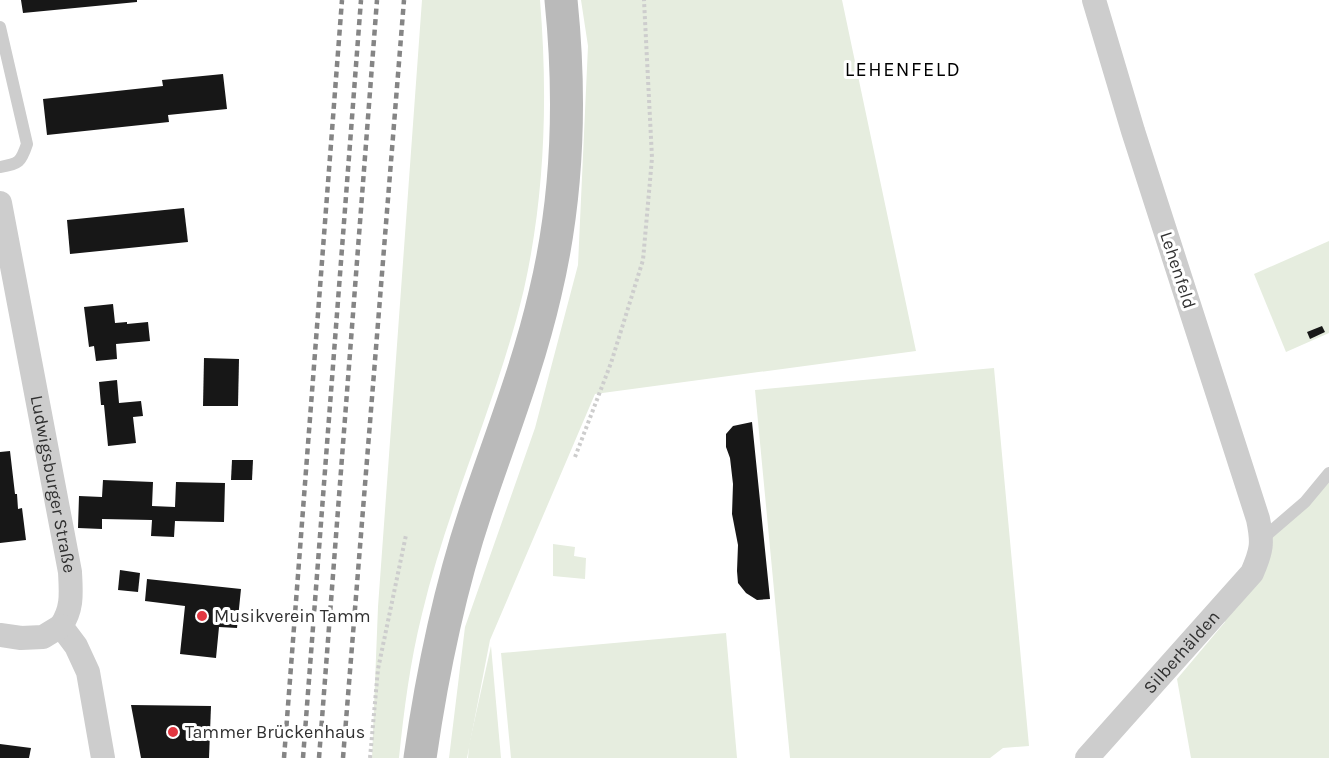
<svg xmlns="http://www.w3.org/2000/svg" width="1329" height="758" viewBox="0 0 1329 758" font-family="Karla,sans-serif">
	<rect width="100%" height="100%" fill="#fff"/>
	<g fill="#e6eddf">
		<path d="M 422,0 L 540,0 C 548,97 545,195 524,289 C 498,400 448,504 422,614 C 410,662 404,710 399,758 L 372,758 L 378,607 Z"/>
		<path d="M 581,0 L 842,0 L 916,351 L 595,394 L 490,640 L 467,758 L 449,758 L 465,627 L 535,428 L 578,265 L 588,46 Z"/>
		<path d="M 1329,241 L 1329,333 L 1286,352 L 1254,274 Z"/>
		<path d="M 994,368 L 1029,746 L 1003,748 L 990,758 L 790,758 L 755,390 Z"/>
		<path d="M 1329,473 L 1329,758 L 1191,758 L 1177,679 L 1225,622 L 1225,605 L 1262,539 Z"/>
		<path d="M 553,544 L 575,547 L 574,556 L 586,558 L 585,579 L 553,576 Z"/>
		<path d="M 726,633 L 737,758 L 511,758 L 501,653 Z"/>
		<path d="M 491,646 L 501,758 L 468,758 L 469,745 Z"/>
	</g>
	<g fill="#171717">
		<path d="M 21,0 L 137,0 L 137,2 L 23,13 Z"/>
		<path d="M 223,74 L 227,109 L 168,115 L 169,122 L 47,135 L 43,99 L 163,86 L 162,80 Z"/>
		<path d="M 184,208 L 188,242 L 70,254 L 67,220 Z"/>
		<path d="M 113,304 L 115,323 L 127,322 L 127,324 L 148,322 L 150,341 L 116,344 L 117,359 L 96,361 L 94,346 L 89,347 L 84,307 Z"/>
		<path d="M 1322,326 L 1325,332 L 1310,339 L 1307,332 Z"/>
		<path d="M 204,358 L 239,359 L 238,406 L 203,406 Z"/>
		<path d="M 117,380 L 119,403 L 141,401 L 143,416 L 133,417 L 136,443 L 108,446 L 104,405 L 101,405 L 99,382 Z"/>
		<path d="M 752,422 L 770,599 L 757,600 L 746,593 L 738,583 L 737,571 L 738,545 L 732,514 L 733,484 L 730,458 L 726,447 L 726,434 L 733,426 Z"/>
		<path d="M 10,451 L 15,494 L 17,494 L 18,509 L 22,508 L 26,540 L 0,543 L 0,452 Z"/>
		<path d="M 232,460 L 253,460 L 252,480 L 231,480 Z"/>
		<path d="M 103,480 L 153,482 L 152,506 L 175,507 L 176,482 L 225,483 L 224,522 L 175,521 L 174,537 L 151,536 L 152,520 L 102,519 L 102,529 L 78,528 L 79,496 L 102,497 Z"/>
		<path d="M 120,570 L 140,573 L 138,592 L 118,590 Z"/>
		<path d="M 147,579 L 241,589 L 237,628 L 219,627 L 216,658 L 180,654 L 185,606 L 145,601 Z"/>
		<path d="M 131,705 L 211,706 L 209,758 L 141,758 Z"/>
		<path d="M 0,744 L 31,748 L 29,758 L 0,758 Z"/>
	</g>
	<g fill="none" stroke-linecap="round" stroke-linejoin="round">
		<g stroke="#cdcdcd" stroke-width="4" stroke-dasharray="3 3" stroke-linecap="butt">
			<path d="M 575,457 L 611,363 L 643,260 L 652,158 L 644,0"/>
			<path d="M 370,758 L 378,669 L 406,535"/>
		</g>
		<g stroke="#cdcdcd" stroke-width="12">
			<path d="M 0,27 L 27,144 C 21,162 19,164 0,167"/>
			<path d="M 1262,539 L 1305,502 L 1329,473"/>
		</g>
		<g stroke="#cdcdcd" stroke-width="24">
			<path id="s1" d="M 0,203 L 70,572 C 71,593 73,608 61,626 L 76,646 L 88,672 L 103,758"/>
			<path d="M 0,635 L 21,638 L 43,637 L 61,626"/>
			<path id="s2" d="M 1087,758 L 1252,573 C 1262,550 1263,543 1258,519 L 1133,131 L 1094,0"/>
		</g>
		<path stroke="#bababa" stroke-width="33" d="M 420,758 C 432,674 449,591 476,510 C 500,438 528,368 545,294 C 568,198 571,97 561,0"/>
		<g stroke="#858585" stroke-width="4.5" stroke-dasharray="6 4.5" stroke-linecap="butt">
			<path d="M 284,758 L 342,0"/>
			<path d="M 303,758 L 361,0"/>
			<path d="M 319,758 L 377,0"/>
			<path d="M 343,758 L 404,0"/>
		</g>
	</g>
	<g fill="#e23741" stroke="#fff" stroke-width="2">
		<circle cx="202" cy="616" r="6"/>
		<circle cx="173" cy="732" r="6"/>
	</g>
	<g text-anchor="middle" stroke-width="6" stroke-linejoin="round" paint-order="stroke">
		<g font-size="18" fill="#303030" stroke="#fff">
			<text transform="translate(1178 270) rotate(72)" y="6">Lehenfeld</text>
			<text dy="6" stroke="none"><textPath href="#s1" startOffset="286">Ludwigsburger Straße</textPath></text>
			<text dy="6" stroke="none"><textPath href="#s2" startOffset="142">Silberhälden</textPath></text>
		</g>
		<g font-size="18" fill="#303030" stroke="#fff" text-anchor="start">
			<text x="214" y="622">Musikverein Tamm</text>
			<text x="185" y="738">Tammer Brückenhaus</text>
		</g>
		<g font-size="20" letter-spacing="1.5" fill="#000" stroke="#fff">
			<text x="903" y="76">LEHENFELD</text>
		</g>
	</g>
</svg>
